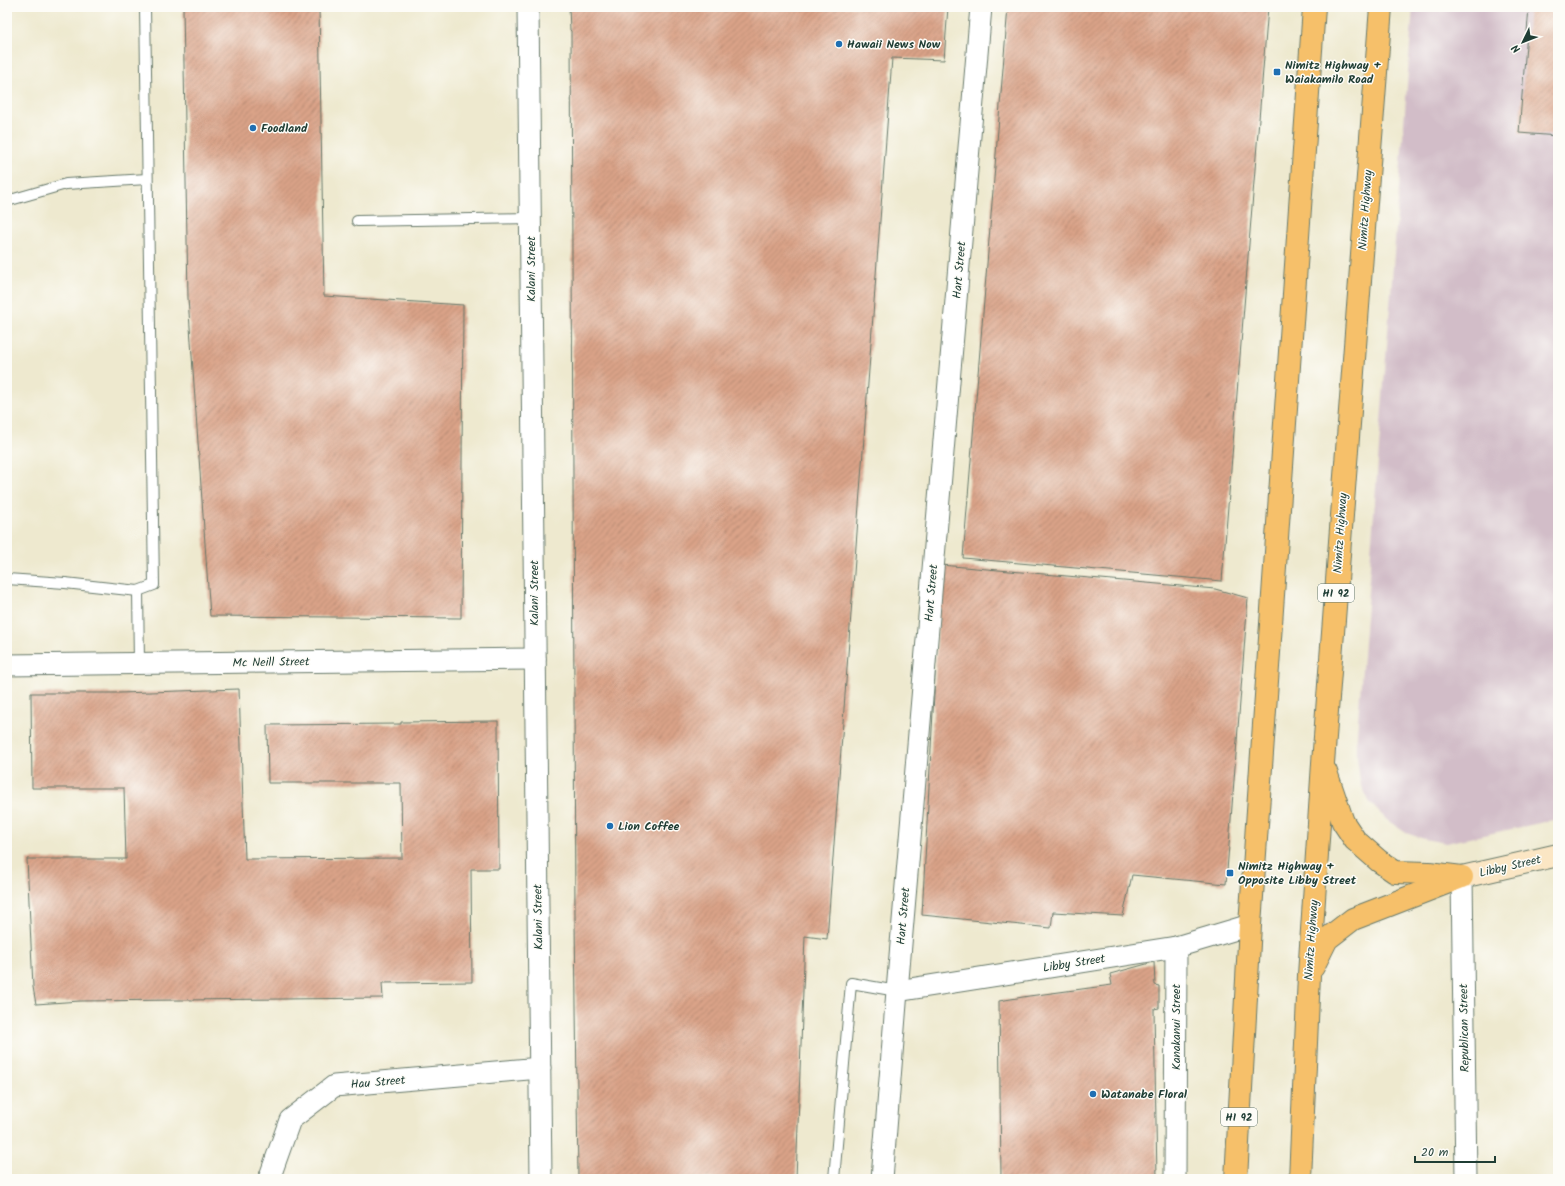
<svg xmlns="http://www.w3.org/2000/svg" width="1565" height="1186" viewBox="0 0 1565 1186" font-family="Kalam,sans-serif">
	<defs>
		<pattern id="building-hatch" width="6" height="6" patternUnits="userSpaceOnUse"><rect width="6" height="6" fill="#daa388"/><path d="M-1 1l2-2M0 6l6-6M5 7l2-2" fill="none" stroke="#b08670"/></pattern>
	</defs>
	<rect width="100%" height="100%" fill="#fdfcf7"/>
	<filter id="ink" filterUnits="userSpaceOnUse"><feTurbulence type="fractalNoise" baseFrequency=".025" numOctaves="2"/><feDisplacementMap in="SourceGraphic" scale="8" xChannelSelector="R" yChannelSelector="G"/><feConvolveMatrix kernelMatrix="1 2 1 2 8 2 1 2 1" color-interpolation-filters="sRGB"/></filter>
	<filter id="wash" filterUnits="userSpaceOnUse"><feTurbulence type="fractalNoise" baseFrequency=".012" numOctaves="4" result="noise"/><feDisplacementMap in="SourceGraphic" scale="16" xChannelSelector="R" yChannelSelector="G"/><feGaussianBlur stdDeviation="0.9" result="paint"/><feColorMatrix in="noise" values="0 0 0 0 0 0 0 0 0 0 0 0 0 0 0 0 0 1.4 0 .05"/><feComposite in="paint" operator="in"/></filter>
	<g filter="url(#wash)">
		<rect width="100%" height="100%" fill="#eee9cf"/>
		<path fill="#d2bdc8" d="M 1413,7 L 1558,7 L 1558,819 L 1446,843 L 1424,839 L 1406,833 L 1387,820 L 1370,803 L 1360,782 L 1356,747 Z"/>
		<g id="blocks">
			<g fill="url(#building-hatch)">
				<path d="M 183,7 L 319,7 L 324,296 L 463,305 L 461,618 L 210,616 L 188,298 Z"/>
				<path d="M 569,7 L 948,7 L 944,60 L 892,58 L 827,939 L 805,936 L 796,1179 L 578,1179 L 575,919 L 571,31 L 570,30 Z"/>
				<path d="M 1008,7 L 1268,7 L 1222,581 L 963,558 Z"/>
				<path d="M 1529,7 L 1558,7 L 1558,136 L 1519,133 Z"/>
				<path d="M 941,565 L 1215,589 L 1248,598 L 1226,884 L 1132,875 L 1123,916 L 1053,912 L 1051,928 L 922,915 Z"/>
				<path d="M 239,689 L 245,859 L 402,858 L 401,783 L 268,783 L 267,725 L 401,724 L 401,722 L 498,721 L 499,869 L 471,869 L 472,982 L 382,983 L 383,998 L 80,1001 L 36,1004 L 33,987 L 27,859 L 126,859 L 124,788 L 32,788 L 31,693 L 120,693 Z"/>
				<path d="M 1154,962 L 1155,985 L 1159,986 L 1159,1008 L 1154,1009 L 1157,1179 L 1001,1179 L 999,1001 L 1029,996 L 1112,985 L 1110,974 Z"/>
			</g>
		</g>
	</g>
	<g filter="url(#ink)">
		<use href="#blocks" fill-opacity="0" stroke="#67796a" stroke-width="1"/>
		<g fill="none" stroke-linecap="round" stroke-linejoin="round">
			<g stroke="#67796a" stroke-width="12">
				<g id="lane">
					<path d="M 7,201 L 66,184 L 147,179"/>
					<path d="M 357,221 L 531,218"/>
					<path d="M 7,579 L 65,583 L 138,591 L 154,585 L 145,7"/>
					<path d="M 138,591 L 139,663"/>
					<path d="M 834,1179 L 851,983 L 897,991"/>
				</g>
			</g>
			<g stroke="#67796a" stroke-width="23">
				<g id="street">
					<path d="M 528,7 L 541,1179"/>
					<path d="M 7,665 L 535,659"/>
					<path d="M 1462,877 L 1466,1179"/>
					<path d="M 897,991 L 1176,947 L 1250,925"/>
					<path d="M 269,1179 L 290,1120 L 334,1086 L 540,1068"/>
					<path d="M 882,1179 L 897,991 L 981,7"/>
					<path d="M 1175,1179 L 1176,947"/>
				</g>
			</g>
			<g stroke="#67796a" stroke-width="24">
				<path id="secondary" d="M 1462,877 L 1558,855"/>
			</g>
			<g stroke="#67796a" stroke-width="24">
				<g id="primary">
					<path d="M 1326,772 L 1343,822 L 1355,840 L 1379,861 L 1395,872 L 1429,873 L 1462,877"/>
					<path d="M 1313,967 L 1327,939 L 1353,919 L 1459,878"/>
					<path d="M 1236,1179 L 1250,925 L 1314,7"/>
					<path d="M 1300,1179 L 1309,975 L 1323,763 L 1381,7"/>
				</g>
			</g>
			<use href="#lane" stroke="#fff" stroke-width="10"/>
			<use href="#street" stroke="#fff" stroke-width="21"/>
			<use href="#secondary" stroke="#fbe6c4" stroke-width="22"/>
			<use href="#primary" stroke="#f6c06b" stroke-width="22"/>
		</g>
	</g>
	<g fill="#1f6fb2" stroke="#fdfcf7" stroke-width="1.5">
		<circle cx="839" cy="44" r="4"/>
		<rect x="1273" y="68" width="8" height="8" rx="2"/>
		<circle cx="253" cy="128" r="4"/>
		<circle cx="610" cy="826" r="4"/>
		<rect x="1226" y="869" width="8" height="8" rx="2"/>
		<circle cx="1093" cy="1094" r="4"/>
	</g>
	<g text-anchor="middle" stroke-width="3" stroke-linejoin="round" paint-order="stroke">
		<g fill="#fdfcf7" stroke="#62766e" stroke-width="1">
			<rect x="1318" y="584" width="36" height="18" rx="3"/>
			<rect x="1221" y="1108" width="36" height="18" rx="3"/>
		</g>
		<g font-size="11" font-weight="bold" fill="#1f3d34">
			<text x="1336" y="597">HI 92</text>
			<text x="1239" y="1121">HI 92</text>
		</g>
		<g font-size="12" font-weight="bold" fill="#1f3d34" stroke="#fdfcf7" text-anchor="start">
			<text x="847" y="48">Hawaii News Now</text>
			<text x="1285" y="69">Nimitz Highway +<tspan x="1285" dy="14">Waiakamilo Road</tspan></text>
			<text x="261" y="132">Foodland</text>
			<text x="618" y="830">Lion Coffee</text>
			<text x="1238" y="870">Nimitz Highway +<tspan x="1238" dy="14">Opposite Libby Street</tspan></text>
			<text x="1101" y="1098">Watanabe Floral</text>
		</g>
		<g font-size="12" fill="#1f3d34" stroke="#fdfcf7">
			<text transform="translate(1365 210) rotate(-86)" y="4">Nimitz Highway</text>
			<text transform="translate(531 269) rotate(-90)" y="4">Kalani Street</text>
			<text transform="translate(959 270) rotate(-85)" y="4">Hart Street</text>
			<text transform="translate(1340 533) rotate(-86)" y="4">Nimitz Highway</text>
			<text transform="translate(534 593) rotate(-90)" y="4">Kalani Street</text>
			<text transform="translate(931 593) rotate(-85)" y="4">Hart Street</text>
			<text transform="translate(271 662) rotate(-1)" y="4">Mc Neill Street</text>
			<text transform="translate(1510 866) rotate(-13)" y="4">Libby Street</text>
			<text transform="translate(903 916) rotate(-85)" y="4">Hart Street</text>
			<text transform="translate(538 917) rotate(-91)" y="4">Kalani Street</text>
			<text transform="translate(1311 940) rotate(-86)" y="4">Nimitz Highway</text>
			<text transform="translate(1074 963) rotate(-9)" y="4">Libby Street</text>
			<text transform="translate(1176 1027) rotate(-90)" y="4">Kanakanui Street</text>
			<text transform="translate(1464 1028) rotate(-91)" y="4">Republican Street</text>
			<text transform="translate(378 1082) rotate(-5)" y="4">Hau Street</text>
		</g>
	</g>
	<rect width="1565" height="1186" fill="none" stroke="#fdfcf7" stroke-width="24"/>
	<g transform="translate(1523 42) rotate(227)" stroke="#fdfcf7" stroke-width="3" paint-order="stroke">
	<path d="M0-3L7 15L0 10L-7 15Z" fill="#1f3d34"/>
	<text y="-6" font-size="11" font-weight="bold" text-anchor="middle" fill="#1f3d34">N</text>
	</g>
	<path d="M1415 1156v6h80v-6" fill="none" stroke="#1f3d34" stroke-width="2"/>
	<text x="1421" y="1156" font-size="12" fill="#1f3d34" stroke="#fdfcf7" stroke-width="3" paint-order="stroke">20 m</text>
</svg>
